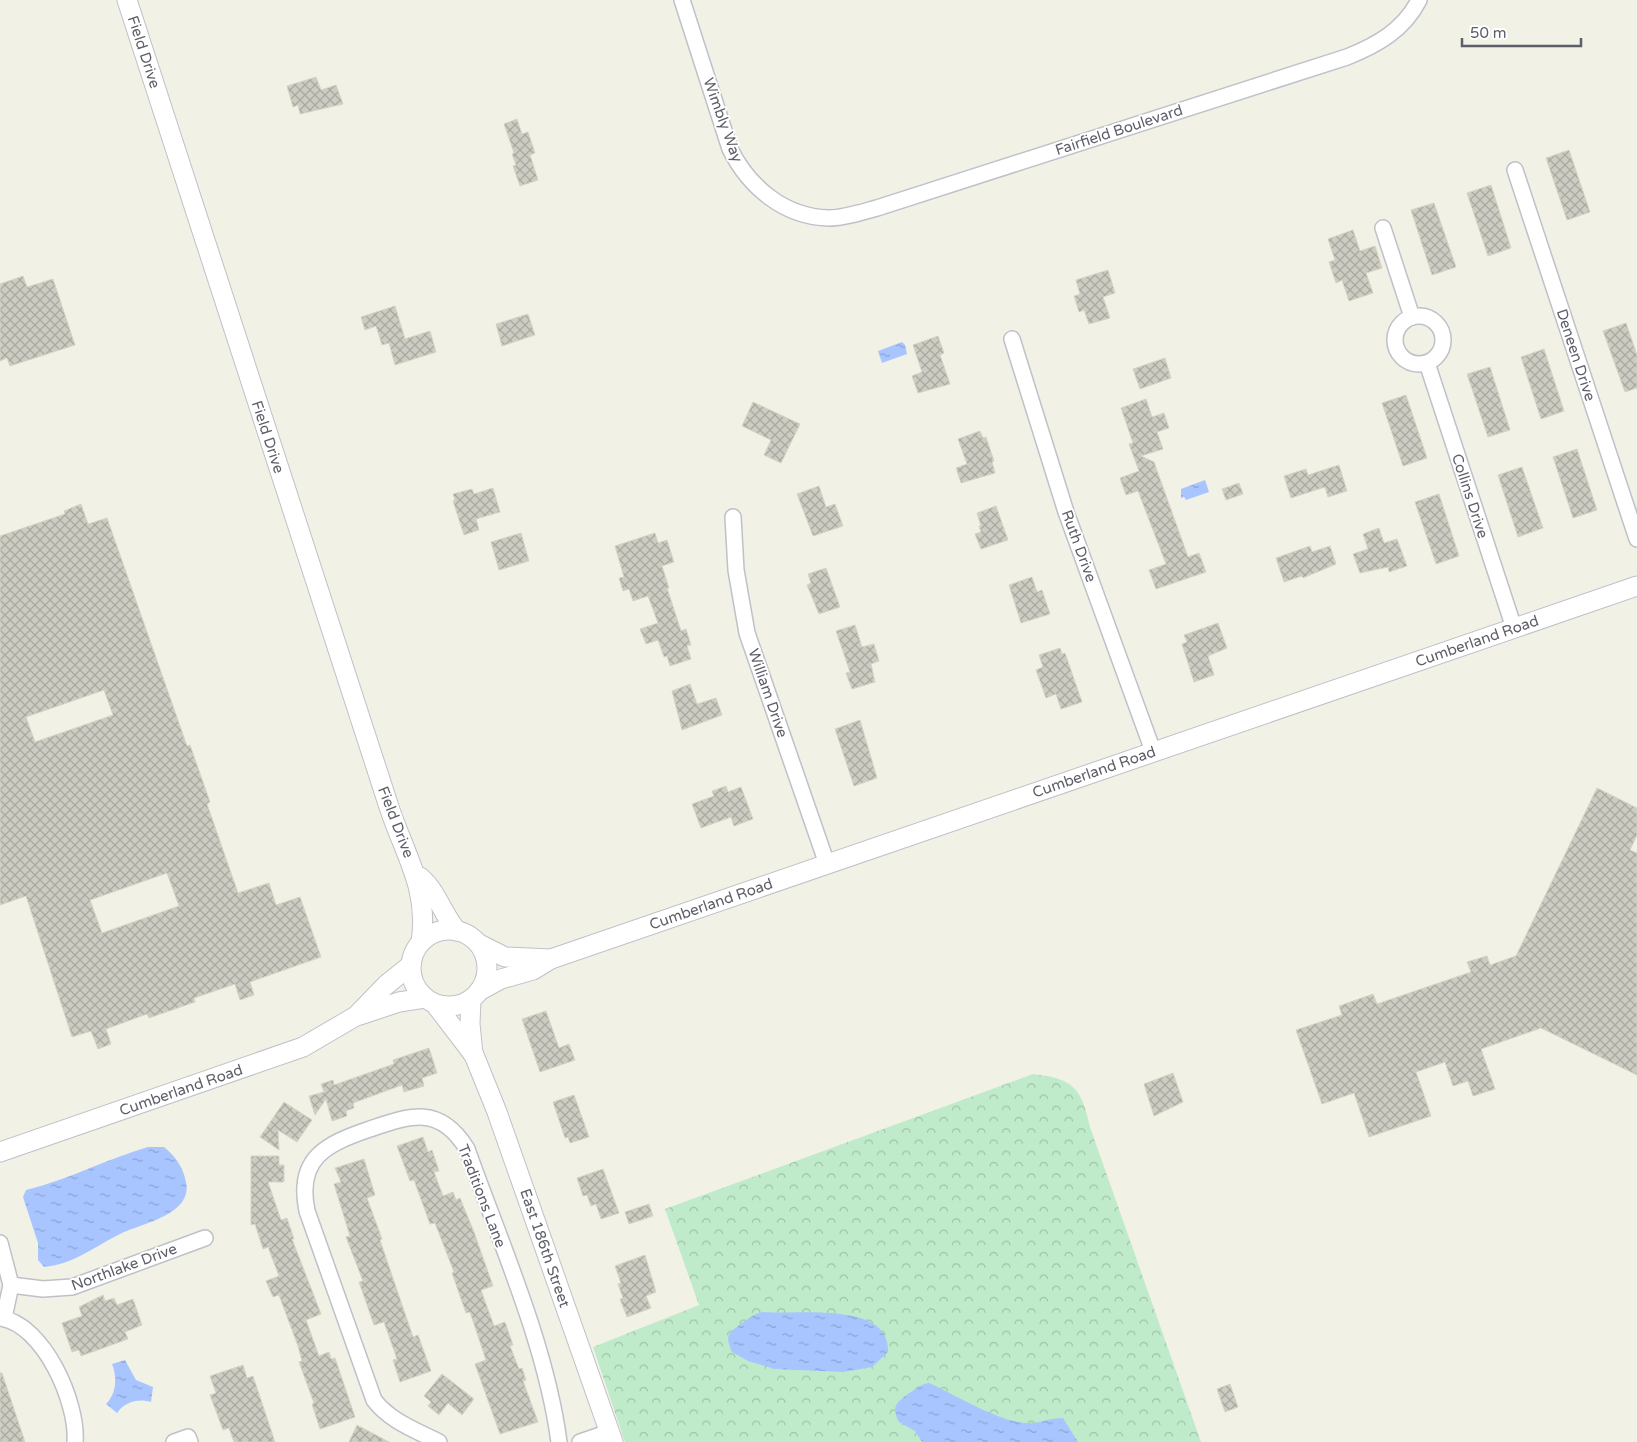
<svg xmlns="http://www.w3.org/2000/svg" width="1637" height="1442" viewBox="0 0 1637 1442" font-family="'Varela Round',sans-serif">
	<defs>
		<pattern id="forest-crowns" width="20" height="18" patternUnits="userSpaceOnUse" patternTransform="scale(1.25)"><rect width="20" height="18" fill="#c0ebca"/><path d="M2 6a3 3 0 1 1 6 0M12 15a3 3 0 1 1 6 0" fill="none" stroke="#9fc2a8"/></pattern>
		<pattern id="water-ripples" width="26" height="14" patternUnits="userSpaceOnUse" patternTransform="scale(1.25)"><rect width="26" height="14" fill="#a8c5ff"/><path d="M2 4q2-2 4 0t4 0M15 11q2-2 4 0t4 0" fill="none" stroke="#8ca3d2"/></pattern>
		<pattern id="building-cross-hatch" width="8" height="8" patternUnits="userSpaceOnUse" patternTransform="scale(1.25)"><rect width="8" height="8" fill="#ccccc2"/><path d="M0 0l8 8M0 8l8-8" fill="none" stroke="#a9a9a1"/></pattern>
	</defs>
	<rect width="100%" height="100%" fill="#f1f1e6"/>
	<path fill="url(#forest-crowns)" d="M 1033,1074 C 1074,1079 1081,1087 1090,1127 L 1201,1442 L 625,1442 L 593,1347 L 699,1305 L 665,1209 Z"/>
	<g fill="url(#water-ripples)">
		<path d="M 902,342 L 905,345 L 907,354 L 882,363 L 878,351 Z"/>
		<path d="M 1205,480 L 1209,492 L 1186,500 L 1184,497 L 1181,498 L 1181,489 Z"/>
		<path d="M 148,1147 L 164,1147 C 176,1157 183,1167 186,1182 C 193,1215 142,1223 120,1234 C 94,1247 74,1264 44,1267 L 38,1260 L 38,1243 L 23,1197 L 26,1190 C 68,1180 106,1159 148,1147 Z"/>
		<path d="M 763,1312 C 795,1315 891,1300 888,1352 L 872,1367 L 843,1372 L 775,1369 L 748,1361 L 732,1352 C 724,1334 729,1333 742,1323 C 750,1318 753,1314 763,1312 Z"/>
		<path d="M 125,1360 L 136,1380 L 153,1387 L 151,1402 C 139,1398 124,1402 117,1413 L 106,1404 C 117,1393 117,1377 112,1364 Z"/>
		<path d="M 929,1383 C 956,1395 1005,1426 1033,1423 C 1044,1422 1049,1418 1063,1418 L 1078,1442 L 922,1442 L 915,1431 L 899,1422 C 891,1407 896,1403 908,1394 C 916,1389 919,1385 929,1383 Z"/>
	</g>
	<g fill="url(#building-cross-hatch)" stroke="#d7d5c3" fill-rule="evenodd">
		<path d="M 316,77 L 321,90 L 336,85 L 343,104 L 300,114 L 298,105 L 293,107 L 287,86 Z"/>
		<path d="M 517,119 L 522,134 L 528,132 L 535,153 L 530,155 L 538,180 L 520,186 L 513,166 L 516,165 L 512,154 L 514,153 L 504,124 Z"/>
		<path d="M 1569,150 L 1590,212 L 1567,220 L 1546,158 Z"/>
		<path d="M 1491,185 L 1511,248 L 1488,256 L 1467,193 Z"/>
		<path d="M 1434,203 L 1456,267 L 1432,275 L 1411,210 Z"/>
		<path d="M 1353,230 L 1360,251 L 1375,246 L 1382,268 L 1366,273 L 1373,293 L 1349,301 L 1342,280 L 1336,283 L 1329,262 L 1335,260 L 1328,239 Z"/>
		<path d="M 1108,270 L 1115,293 L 1103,297 L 1110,318 L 1089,324 L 1084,310 L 1079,312 L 1074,296 L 1080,294 L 1076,280 Z"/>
		<path d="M 23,276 L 27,287 L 53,279 L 75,345 L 10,366 L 7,358 L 0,361 L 0,284 Z"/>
		<path d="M 395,306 L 405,339 L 430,331 L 436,352 L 395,365 L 389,343 L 382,345 L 376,326 L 365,330 L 361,317 Z"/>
		<path d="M 528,314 L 535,335 L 502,346 L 496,324 Z"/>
		<path d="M 1626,323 L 1637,355 L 1637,388 L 1625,392 L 1603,331 Z"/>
		<path d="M 938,336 L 944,353 L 940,355 L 950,384 L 918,393 L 912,376 L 922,372 L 913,345 Z"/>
		<path d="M 1544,349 L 1564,411 L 1541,419 L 1521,357 Z"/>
		<path d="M 1165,358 L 1171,378 L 1140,389 L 1133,369 Z"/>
		<path d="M 1490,367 L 1510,430 L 1488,437 L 1467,374 Z"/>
		<path d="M 1406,395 L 1427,458 L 1403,466 L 1382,403 Z"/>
		<path d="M 1146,399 L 1152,417 L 1164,413 L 1169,428 L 1157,432 L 1163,449 L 1141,456 L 1154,462 L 1188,557 L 1199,553 L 1206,572 L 1156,589 L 1149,570 L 1166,564 L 1138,491 L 1126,495 L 1120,478 L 1139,471 L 1129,444 L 1133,443 L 1121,408 Z"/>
		<path d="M 753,402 L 800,424 L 781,463 L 764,455 L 771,440 L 742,426 Z"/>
		<path d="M 980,431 L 983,438 L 986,437 L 994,461 L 992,462 L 995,473 L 961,483 L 956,468 L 967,464 L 958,439 Z"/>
		<path d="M 1577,449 L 1597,510 L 1573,518 L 1553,457 Z"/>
		<path d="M 1339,465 L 1347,491 L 1328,497 L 1325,487 L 1291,498 L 1284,476 L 1306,469 L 1308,475 Z"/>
		<path d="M 1522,467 L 1543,528 L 1518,537 L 1498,475 Z"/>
		<path d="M 1239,483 L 1243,494 L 1226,500 L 1222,489 Z"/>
		<path d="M 819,486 L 826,507 L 835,504 L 843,526 L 813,536 L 797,494 Z"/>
		<path d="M 493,488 L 500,512 L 476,519 L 479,530 L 464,535 L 453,501 L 455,500 L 453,494 L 472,489 L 474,494 Z"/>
		<path d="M 1439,494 L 1459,556 L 1436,564 L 1415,502 Z"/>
		<path d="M 81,504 L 88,524 L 107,518 L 187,746 L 190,745 L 210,802 L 207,804 L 238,893 L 269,883 L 276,905 L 300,897 L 321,957 L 250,982 L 254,995 L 240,1000 L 235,984 L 194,998 L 195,1002 L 149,1018 L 147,1014 L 106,1029 L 111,1044 L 98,1049 L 91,1031 L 72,1037 L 26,896 L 0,905 L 0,536 L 65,514 L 64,511 ZM 104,690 L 113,715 L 35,742 L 26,717 ZM 167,873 L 179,906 L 102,933 L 90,900 Z"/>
		<path d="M 996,506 L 1008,540 L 981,549 L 975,534 L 981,532 L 979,526 L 981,526 L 977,513 Z"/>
		<path d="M 1379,528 L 1384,543 L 1397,539 L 1407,566 L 1389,572 L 1388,567 L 1360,573 L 1353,554 L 1368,549 L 1363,534 Z"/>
		<path d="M 521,533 L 529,561 L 499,570 L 491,542 Z"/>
		<path d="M 655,533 L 658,543 L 667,540 L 674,562 L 662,566 L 669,588 L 667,588 L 681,631 L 686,629 L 691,645 L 687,646 L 691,659 L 670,666 L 667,656 L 664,657 L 658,640 L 646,644 L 640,629 L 658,623 L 648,596 L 633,601 L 629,589 L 623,591 L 619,578 L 624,577 L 615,546 Z"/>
		<path d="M 1310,546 L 1312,552 L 1330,546 L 1336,564 L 1303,578 L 1302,576 L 1284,582 L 1276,558 Z"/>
		<path d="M 826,568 L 840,607 L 819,614 L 807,585 L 811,583 L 808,574 Z"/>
		<path d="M 1032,577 L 1037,592 L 1042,590 L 1050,614 L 1021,623 L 1009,585 Z"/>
		<path d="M 1218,623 L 1227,648 L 1208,656 L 1214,675 L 1194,682 L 1182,644 L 1187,642 L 1184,635 Z"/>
		<path d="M 855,625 L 862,647 L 874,644 L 879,661 L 871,664 L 875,682 L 852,689 L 846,673 L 850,672 L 836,631 Z"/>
		<path d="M 1060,648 L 1062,654 L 1065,653 L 1082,702 L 1061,709 L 1056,694 L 1046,698 L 1036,670 L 1043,667 L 1039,655 Z"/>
		<path d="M 690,684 L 697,704 L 716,698 L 722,715 L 682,730 L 672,691 Z"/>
		<path d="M 860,720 L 877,778 L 854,786 L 835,729 Z"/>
		<path d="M 726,786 L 728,792 L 741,787 L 753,819 L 734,826 L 731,817 L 701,828 L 692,804 L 714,796 L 712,791 Z"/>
		<path d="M 1597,788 L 1637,808 L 1637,835 L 1630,850 L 1637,853 L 1637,1075 L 1541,1028 L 1481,1049 L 1495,1089 L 1473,1096 L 1468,1081 L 1453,1086 L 1445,1062 L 1416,1072 L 1431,1116 L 1369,1137 L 1354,1093 L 1322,1104 L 1296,1030 L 1342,1015 L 1339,1006 L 1373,994 L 1377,1004 L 1471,972 L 1467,962 L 1487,956 L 1490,965 L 1516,956 Z"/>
		<path d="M 546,1011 L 559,1048 L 569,1044 L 575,1060 L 540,1072 L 522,1019 Z"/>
		<path d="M 429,1048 L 437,1073 L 422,1078 L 424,1086 L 404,1092 L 402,1085 L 353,1103 L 354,1108 L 346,1111 L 347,1116 L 332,1121 L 326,1099 L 315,1115 L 309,1096 L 324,1092 L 321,1084 L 333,1080 L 334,1085 L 394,1064 L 393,1060 Z"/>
		<path d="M 1173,1073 L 1183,1102 L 1154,1116 L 1144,1084 Z"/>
		<path d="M 574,1095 L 589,1137 L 570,1143 L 568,1137 L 565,1138 L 553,1102 Z"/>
		<path d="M 284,1102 L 312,1120 L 297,1142 L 278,1130 L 279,1150 L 260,1137 Z"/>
		<path d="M 423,1137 L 428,1152 L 432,1150 L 439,1171 L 434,1172 L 443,1196 L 453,1192 L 456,1200 L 460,1198 L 474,1232 L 493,1286 L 481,1290 L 494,1326 L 505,1322 L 513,1345 L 510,1346 L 519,1369 L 522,1368 L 526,1380 L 523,1381 L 538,1422 L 500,1434 L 475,1364 L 486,1360 L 470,1312 L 466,1313 L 452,1273 L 454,1272 L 435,1223 L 430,1224 L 414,1180 L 410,1181 L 397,1146 Z"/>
		<path d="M 251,1156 L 279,1156 L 279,1165 L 284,1165 L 284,1182 L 268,1182 L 281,1220 L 287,1218 L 294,1239 L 292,1239 L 321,1314 L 306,1320 L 319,1356 L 329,1352 L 331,1359 L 335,1358 L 355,1417 L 320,1429 L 312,1404 L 314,1403 L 299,1362 L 302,1361 L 298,1346 L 279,1295 L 273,1297 L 266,1281 L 279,1276 L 268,1247 L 263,1249 L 255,1224 L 251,1225 Z"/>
		<path d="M 364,1159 L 375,1195 L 367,1198 L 382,1239 L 380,1240 L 413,1337 L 418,1335 L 431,1371 L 400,1382 L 393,1360 L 397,1359 L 384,1322 L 374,1325 L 359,1282 L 363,1281 L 346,1237 L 350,1236 L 334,1184 L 341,1182 L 335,1168 Z"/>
		<path d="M 603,1169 L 619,1213 L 601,1219 L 596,1204 L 591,1206 L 587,1195 L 583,1196 L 577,1178 Z"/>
		<path d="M 649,1204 L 653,1216 L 629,1224 L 625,1212 Z"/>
		<path d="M 645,1255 L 656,1292 L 646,1296 L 651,1308 L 627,1317 L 620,1299 L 623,1298 L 618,1284 L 621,1283 L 615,1266 Z"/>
		<path d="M 103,1295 L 105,1301 L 114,1298 L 117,1305 L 133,1299 L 142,1325 L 125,1332 L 128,1339 L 81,1356 L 79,1350 L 72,1352 L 62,1323 L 82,1316 L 79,1307 Z"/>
		<path d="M 243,1365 L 247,1378 L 253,1376 L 275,1442 L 234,1442 L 229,1428 L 223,1430 L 210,1395 L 216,1393 L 210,1376 Z"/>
		<path d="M 0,1373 L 2,1373 L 25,1442 L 0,1442 Z"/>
		<path d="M 442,1374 L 474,1399 L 462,1415 L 448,1403 L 439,1415 L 428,1406 L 431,1402 L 424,1396 Z"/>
		<path d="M 1230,1384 L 1238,1407 L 1225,1412 L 1217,1389 Z"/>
		<path d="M 357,1425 L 389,1442 L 349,1442 Z"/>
	</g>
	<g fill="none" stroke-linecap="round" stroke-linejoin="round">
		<g stroke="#bfc1c8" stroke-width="18">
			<g id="minor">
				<path d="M 682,0 L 730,149 C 749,187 784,217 829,218 C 845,218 862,212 877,208 L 1347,57 C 1377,45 1404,30 1419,0"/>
				<path d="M 1515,170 L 1637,539"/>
				<path d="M 1383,228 L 1412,317"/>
				<circle cx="1419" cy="340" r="24"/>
				<path d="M 1012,339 L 1066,512 L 1153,751"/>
				<path d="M 1427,363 L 1514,628"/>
				<path d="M 733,517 L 736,570 L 747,633 L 827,864"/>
				<path d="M 0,1243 L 11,1285 L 4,1318"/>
				<path d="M 11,1285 L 43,1289 L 72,1287 L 205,1238"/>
				<path d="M 0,1318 C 44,1324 78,1403 75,1442"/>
				<path d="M 174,1442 L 188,1437 L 190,1442"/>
				<path d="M 439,1442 C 415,1430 390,1421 374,1400 L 307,1211 C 296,1158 326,1144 370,1129 C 411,1115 440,1105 467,1149 C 500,1242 546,1344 559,1442"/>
				<path d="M 580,1442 L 609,1432"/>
			</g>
		</g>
		<g stroke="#bfc1c8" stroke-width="21">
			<g id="tertiary">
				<path d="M 127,0 L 390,810 C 406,857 429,890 421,942"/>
				<path d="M 420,877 C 437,891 442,914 457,931"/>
				<circle cx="449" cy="968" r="38"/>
				<path d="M 479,944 L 505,957 L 551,959"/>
				<path d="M 479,991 L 501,979 L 533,970 L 551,959 L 1637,586"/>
				<path d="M 471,999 L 470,1024 L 473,1054"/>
				<path d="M 435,1004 L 474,1055 L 497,1112 L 613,1442"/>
				<path d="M 360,1015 L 399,1002 L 425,998"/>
				<path d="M 0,1152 L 303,1047 L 356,1016 L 386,985 L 411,965"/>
			</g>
		</g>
		<use href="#minor" stroke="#fff" stroke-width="15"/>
		<use href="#tertiary" stroke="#fff" stroke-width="19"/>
	</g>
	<g text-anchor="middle" stroke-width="4" stroke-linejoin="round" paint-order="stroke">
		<g font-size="15" fill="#5d5f68" stroke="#fff">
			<text transform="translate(144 52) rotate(72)" y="5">Field Drive</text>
			<text transform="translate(723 120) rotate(70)" y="5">Wimbly Way</text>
			<text transform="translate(1119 130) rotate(-18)" y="5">Fairfield Boulevard</text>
			<text transform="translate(1576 355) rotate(72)" y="5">Deneen Drive</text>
			<text transform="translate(268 437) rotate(72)" y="5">Field Drive</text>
			<text transform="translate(1470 496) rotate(72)" y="5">Collins Drive</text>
			<text transform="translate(1079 546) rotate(70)" y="5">Ruth Drive</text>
			<text transform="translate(1477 641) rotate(-19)" y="5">Cumberland Road</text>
			<text transform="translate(768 693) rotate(71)" y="5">William Drive</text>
			<text transform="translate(1094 772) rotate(-19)" y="5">Cumberland Road</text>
			<text transform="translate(396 822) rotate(69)" y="5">Field Drive</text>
			<text transform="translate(711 904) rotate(-19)" y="5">Cumberland Road</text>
			<text transform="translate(181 1090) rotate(-19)" y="5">Cumberland Road</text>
			<text transform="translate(482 1196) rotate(69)" y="5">Traditions Lane</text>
			<text transform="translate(545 1248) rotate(71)" y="5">East 186th Street</text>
			<text transform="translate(124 1267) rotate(-20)" y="5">Northlake Drive</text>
		</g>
	</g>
	<path d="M1462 38v8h119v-8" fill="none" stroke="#5d5f68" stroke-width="2.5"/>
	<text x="1470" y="38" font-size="15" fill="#5d5f68" stroke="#ffffff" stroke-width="4" paint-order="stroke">50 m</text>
</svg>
